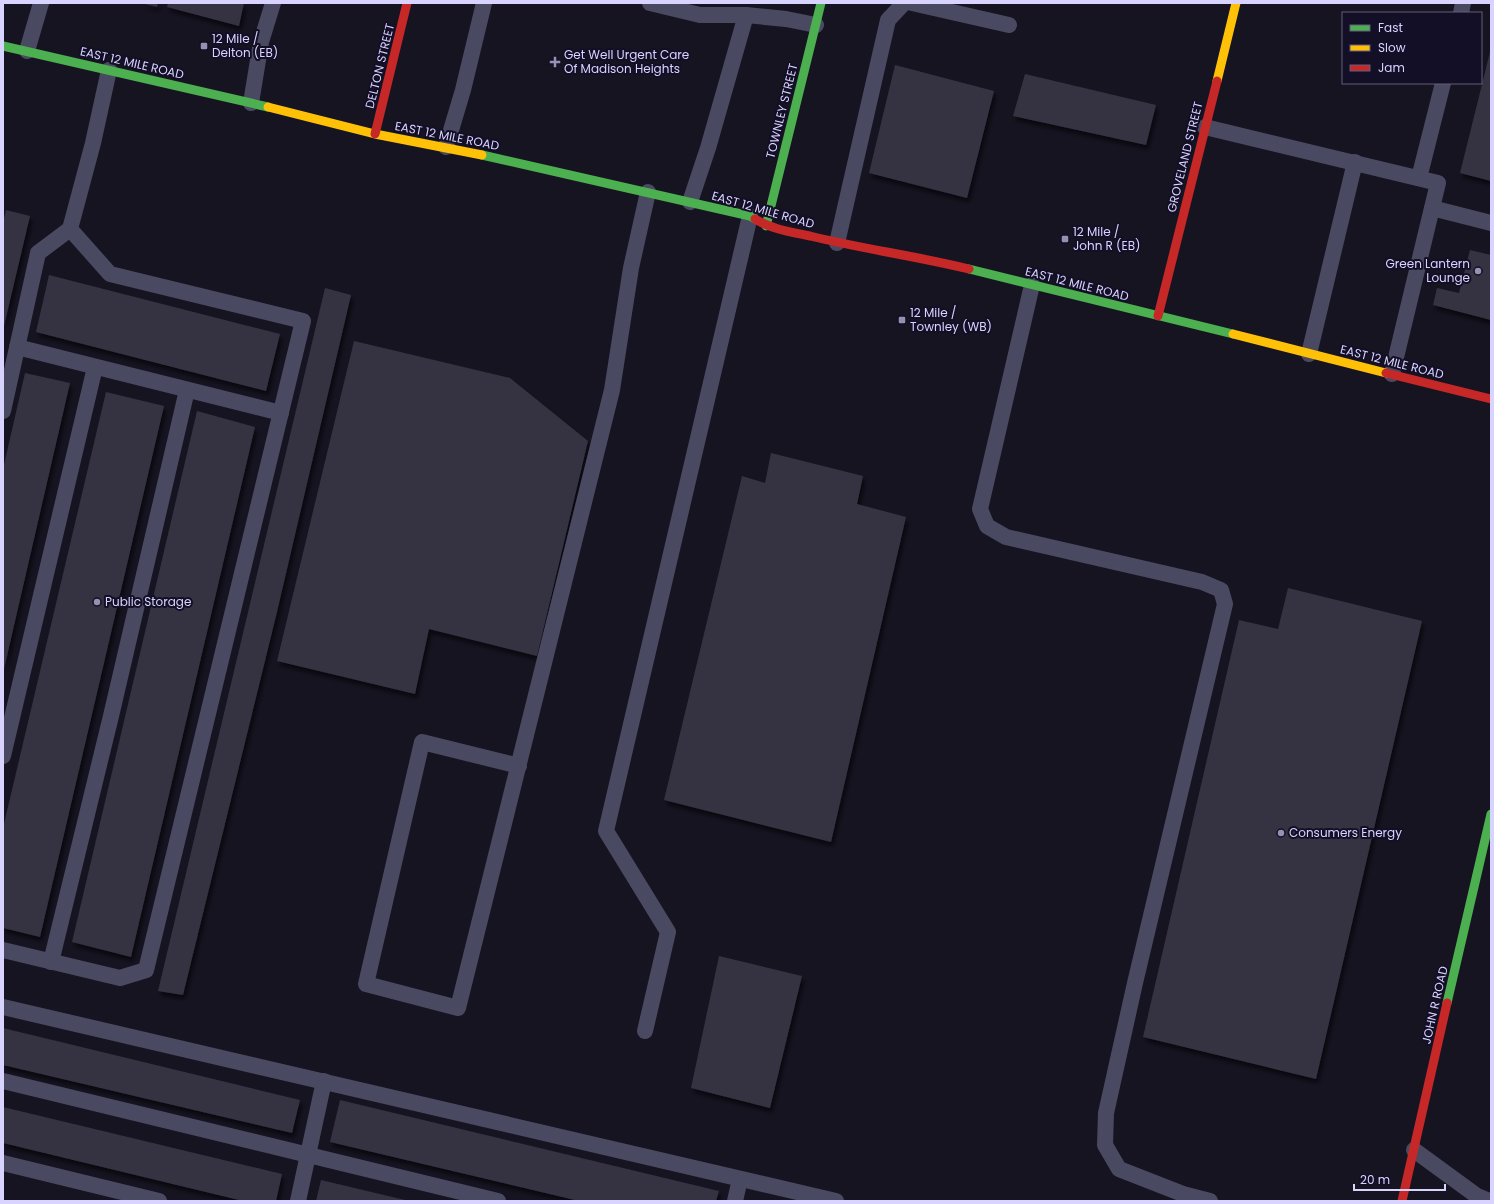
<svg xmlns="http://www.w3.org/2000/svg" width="1494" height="1204" viewBox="0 0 1494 1204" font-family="Poppins,sans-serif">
	<defs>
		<filter id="shadow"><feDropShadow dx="2.5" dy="4.5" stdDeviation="2" flood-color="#0009"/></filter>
	</defs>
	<rect width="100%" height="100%" fill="#161421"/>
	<g fill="#343243" filter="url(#shadow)">
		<path d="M 141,3 L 158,3 L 157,7 Z"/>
		<path d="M 168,3 L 244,3 L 239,26 L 167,7 Z"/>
		<path d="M 1490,52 L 1491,52 L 1491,181 L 1460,173 Z"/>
		<path d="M 895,65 L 994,91 L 967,198 L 869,173 Z"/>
		<path d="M 1025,74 L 1156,105 L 1146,145 L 1013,116 Z"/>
		<path d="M 6,210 L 30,216 L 4,326 L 3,222 Z"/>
		<path d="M 1470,250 L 1491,255 L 1491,320 L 1433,305 L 1437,288 L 1459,293 Z"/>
		<path d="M 49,275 L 280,334 L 266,391 L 36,332 Z"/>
		<path d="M 325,288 L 351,295 L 277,612 L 183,995 L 158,991 Z"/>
		<path d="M 354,341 L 510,378 L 588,441 L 537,656 L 429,629 L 415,694 L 277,661 Z"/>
		<path d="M 25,373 L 70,383 L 4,669 L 3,469 Z"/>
		<path d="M 106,392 L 164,406 L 40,937 L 3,928 L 3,828 Z"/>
		<path d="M 197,411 L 255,427 L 131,957 L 72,942 Z"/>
		<path d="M 771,453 L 863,476 L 857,504 L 906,517 L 831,842 L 664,800 L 742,476 L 765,483 Z"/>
		<path d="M 1288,588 L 1422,621 L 1316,1079 L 1143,1037 L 1239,620 L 1278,629 Z"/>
		<path d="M 719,956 L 802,976 L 770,1108 L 691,1088 Z"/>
		<path d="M 3,1028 L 300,1100 L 292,1133 L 3,1065 Z"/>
		<path d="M 340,1100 L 719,1191 L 716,1201 L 579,1201 L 330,1142 Z"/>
		<path d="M 3,1107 L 282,1174 L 276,1201 L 243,1201 L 3,1143 Z"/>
		<path d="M 321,1180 L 405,1200 L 405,1201 L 316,1201 Z"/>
	</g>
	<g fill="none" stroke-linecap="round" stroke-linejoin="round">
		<g stroke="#4a4962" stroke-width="16">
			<path d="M 650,3 L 700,15 L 746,15 L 786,19 L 816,25"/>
			<path d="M 912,3 L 1009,25"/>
			<path d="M 1461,13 L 1463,3"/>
			<path d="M 27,51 L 41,3"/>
			<path d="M 251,103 L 261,42 L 273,3"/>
			<path d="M 1205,127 L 1438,183 L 1432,208"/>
			<path d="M 446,147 L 463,90 L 484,3"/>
			<path d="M 1419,178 L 1443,83"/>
			<path d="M 690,202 L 708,148 L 746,15"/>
			<path d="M 837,243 L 888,20 L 904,3"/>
			<path d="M 1032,285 L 980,509 L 987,526 L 1006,537 L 1202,582 L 1221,590 L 1225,604 L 1135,983 L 1106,1113 L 1105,1145 L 1119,1169 L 1183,1194 L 1210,1201"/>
			<path d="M 17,347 L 281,413"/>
			<path d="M 1309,354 L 1355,162"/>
			<path d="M 1392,374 L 1432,208 L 1491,223"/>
			<path d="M 3,411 L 38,253 L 70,229 L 93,143 L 109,70"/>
			<path d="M 3,756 L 95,367"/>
			<path d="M 519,766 L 422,742 L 366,984 L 458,1008 L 612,390 L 631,268 L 648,192"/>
			<path d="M 3,950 L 120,978 L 146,970 L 303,321 L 110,274 L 70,229"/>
			<path d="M 51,962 L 111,716 L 187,390"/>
			<path d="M 3,1007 L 836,1201"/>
			<path d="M 645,1031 L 668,932 L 606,831 L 750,216"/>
			<path d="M 3,1081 L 498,1201"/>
			<path d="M 1414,1150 L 1477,1196 L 1489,1201"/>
			<path d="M 3,1163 L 159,1201"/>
			<path d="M 298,1201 L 324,1081"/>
			<path d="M 735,1201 L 740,1179"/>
		</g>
		<g stroke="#4caf50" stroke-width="9">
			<path d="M 3,46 L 268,107"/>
			<path d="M 482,155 L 750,216 L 755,219"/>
			<path d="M 766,226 L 821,3"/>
			<path d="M 969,269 L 1233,334"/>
			<path d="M 1447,1003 L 1491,814"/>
		</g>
		<g stroke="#ffc107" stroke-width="9">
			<path d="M 1217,81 L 1236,3"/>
			<path d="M 268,107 L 375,134 L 482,155"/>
			<path d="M 1233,334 L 1386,373"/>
		</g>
		<g stroke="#c62828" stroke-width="9">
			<path d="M 375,134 L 407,3"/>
			<path d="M 755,219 C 771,229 791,232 810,236 C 863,249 916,256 969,269"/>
			<path d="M 1158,316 L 1217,81"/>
			<path d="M 1386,373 L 1491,399"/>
			<path d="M 1402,1201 L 1447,1003"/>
		</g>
	</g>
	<g fill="#9591b1" stroke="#130f26" stroke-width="1.5">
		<rect x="200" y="42" width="8" height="8" rx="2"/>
		<path d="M553 56h4v4h4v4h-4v4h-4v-4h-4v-4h4z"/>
		<rect x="1061" y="235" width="8" height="8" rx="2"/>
		<circle cx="1478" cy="271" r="4"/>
		<rect x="898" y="316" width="8" height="8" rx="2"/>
		<circle cx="97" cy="602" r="4"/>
		<circle cx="1281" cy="833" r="4"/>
	</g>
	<g text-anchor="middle" stroke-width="4" stroke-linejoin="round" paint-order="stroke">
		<g font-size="12" fill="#d9d4ff" stroke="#130f26" text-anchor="start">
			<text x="212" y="43">12 Mile /<tspan x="212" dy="14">Delton (EB)</tspan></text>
			<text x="564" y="59">Get Well Urgent Care<tspan x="564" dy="14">Of Madison Heights</tspan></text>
			<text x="1073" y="236">12 Mile /<tspan x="1073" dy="14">John R (EB)</tspan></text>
			<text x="1470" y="268" text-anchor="end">Green Lantern<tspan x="1470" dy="14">Lounge</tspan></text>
			<text x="910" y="317">12 Mile /<tspan x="910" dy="14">Townley (WB)</tspan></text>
			<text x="105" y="606">Public Storage</text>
			<text x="1289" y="837">Consumers Energy</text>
		</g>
		<g font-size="12" fill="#d9d4ff" stroke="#130f26">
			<text transform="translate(132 63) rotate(13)" y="4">EAST 12 MILE ROAD</text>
			<text transform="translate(380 66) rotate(-76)" y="4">DELTON STREET</text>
			<text transform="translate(782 111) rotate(-76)" y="4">TOWNLEY STREET</text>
			<text transform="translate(447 136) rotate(11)" y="4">EAST 12 MILE ROAD</text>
			<text transform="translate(1185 157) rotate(-76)" y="4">GROVELAND STREET</text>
			<text transform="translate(763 210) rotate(16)" y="4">EAST 12 MILE ROAD</text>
			<text transform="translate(1077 284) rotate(14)" y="4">EAST 12 MILE ROAD</text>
			<text transform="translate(1392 362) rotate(14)" y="4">EAST 12 MILE ROAD</text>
			<text transform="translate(1435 1005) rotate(-77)" y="4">JOHN R ROAD</text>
		</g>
	</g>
	<rect width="1494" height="1204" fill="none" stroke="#d9d4ff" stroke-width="8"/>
	<rect x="1342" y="12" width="140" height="72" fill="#130f26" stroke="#625e7d"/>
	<rect x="1350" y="25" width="20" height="6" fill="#4caf50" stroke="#625e7d"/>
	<text x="1378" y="32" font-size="12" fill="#d9d4ff">Fast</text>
	<rect x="1350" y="45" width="20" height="6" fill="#ffc107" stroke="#625e7d"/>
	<text x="1378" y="52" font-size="12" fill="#d9d4ff">Slow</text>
	<rect x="1350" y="65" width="20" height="6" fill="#c62828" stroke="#625e7d"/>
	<text x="1378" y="72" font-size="12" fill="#d9d4ff">Jam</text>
	<path d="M1354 1184v6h91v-6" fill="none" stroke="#d9d4ff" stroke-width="2"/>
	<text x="1360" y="1184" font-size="12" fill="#d9d4ff" stroke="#130f26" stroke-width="3" paint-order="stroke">20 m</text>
</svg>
